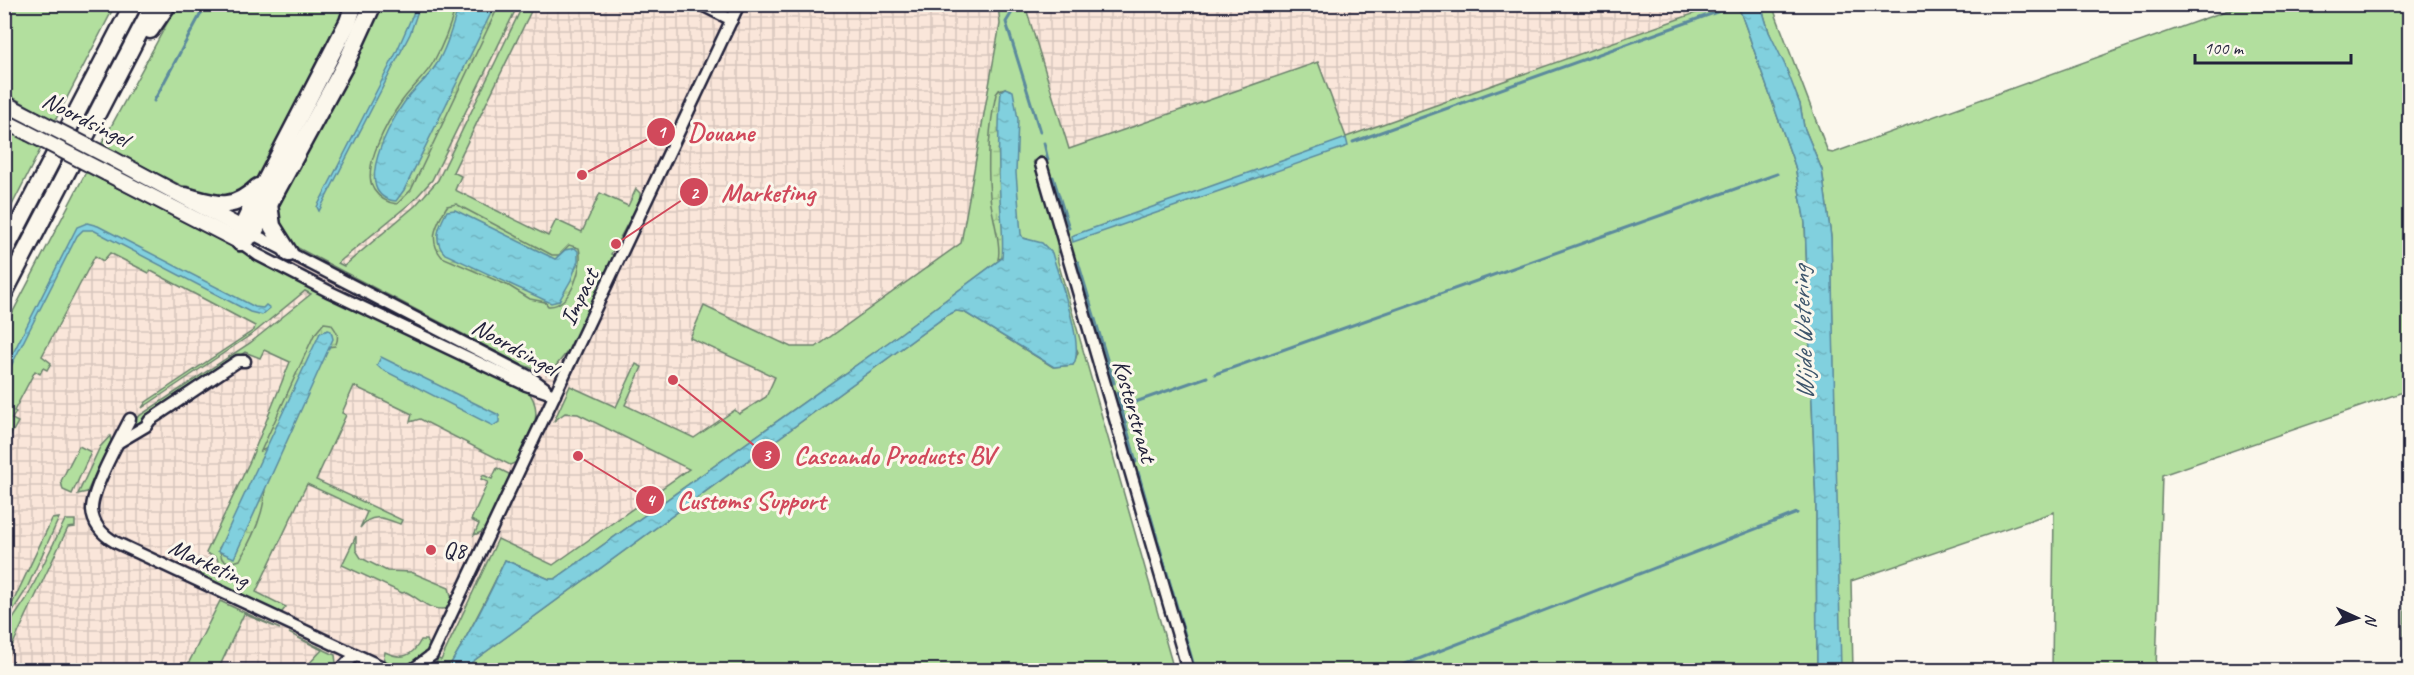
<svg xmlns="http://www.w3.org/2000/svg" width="2414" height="675" viewBox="0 0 2414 675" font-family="Caveat,sans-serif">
	<defs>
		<pattern id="industrial-grid" width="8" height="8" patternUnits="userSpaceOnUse" patternTransform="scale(1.5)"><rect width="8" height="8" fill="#fae6da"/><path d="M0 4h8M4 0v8" fill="none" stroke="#d6c5bc"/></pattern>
		<pattern id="wetland-marsh" width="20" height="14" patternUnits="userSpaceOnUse" patternTransform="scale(1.5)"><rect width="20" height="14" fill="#b2df9e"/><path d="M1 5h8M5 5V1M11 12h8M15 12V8" fill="none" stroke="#99bf89"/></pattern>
		<pattern id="water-ripples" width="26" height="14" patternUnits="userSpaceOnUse" patternTransform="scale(1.5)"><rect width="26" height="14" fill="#81d0de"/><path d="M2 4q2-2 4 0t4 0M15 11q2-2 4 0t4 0" fill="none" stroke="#6fb2bf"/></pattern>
	</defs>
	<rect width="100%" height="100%" fill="#fbf7ec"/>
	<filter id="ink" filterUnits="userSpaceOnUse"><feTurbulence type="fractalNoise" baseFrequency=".0167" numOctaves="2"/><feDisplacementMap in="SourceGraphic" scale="12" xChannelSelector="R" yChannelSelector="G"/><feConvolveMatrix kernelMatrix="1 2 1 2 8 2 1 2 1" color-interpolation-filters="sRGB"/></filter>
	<g filter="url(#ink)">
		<path fill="url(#industrial-grid)" d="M 419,5 L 1740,5 L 1079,244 L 998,268 L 456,670 L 5,670 L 5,366 L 85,226 L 266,311 Z"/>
		<g fill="#b2df9e" stroke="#6a806c" stroke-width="1.5">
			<path d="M 382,4 L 518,5 L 432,180 L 414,200 L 338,263 L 344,266 L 415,206 L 438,180 L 523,5 L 534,5 L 453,172 L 461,176 L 455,190 L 548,236 L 556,220 L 582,232 L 600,193 L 628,206 L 636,189 L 640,193 L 640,201 L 611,254 L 614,255 L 571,347 L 555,367 L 537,370 L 520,364 L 298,248 L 286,239 L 276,213 Z"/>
			<path d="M 5,5 L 115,5 L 55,121 L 5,93 Z"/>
			<path d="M 177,5 L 346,5 L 256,180 L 234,199 L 202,196 L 101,145 Z"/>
			<path d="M 998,5 L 1025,5 L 1069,149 L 1318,62 L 1346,137 L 1718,5 L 1738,5 L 1795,166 L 1805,223 L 1816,505 L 1817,670 L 1190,670 L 1041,156 L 1033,161 L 1057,238 L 1058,262 L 1174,670 L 461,670 L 946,316 L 956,311 L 964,312 L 1053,367 L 1073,365 L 1078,352 L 1027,239 L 1019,237 L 1002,258 L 893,339 L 555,579 L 549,579 L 505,560 C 487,598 469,634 447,670 L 433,670 L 438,659 L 441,660 L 498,539 L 553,565 L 689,469 L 578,414 L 565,413 L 554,421 L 570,386 L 616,407 L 636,364 L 642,367 L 625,405 L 694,438 L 735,410 L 739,414 L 766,397 L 775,377 L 690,338 L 704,306 L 791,347 L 816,347 L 961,243 L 1000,24 Z"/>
			<path d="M 1761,5 L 1772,5 L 1828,152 L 1833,153 L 2242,5 L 2409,5 L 2409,390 L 2162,475 L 2156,670 L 2052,670 L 2054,512 L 1851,581 L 1853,670 L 1840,670 L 1831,237 L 1822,170 L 1804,127 L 1800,104 L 1769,32 Z"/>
			<path d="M 5,129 L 41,148 L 5,219 Z"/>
			<path d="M 86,172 C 232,246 377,322 526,389 C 548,412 528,439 517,462 L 510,465 L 420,419 L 410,422 L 412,414 L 354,386 L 342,413 L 346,415 L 316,480 L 402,520 L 400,524 C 384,518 371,512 360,528 L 367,512 L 307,484 L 256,592 L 286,607 L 282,612 L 278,613 L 201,577 L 200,567 L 213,573 L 218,562 L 217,558 L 206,553 L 250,461 L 290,362 L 264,350 L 260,358 L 245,352 L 146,417 L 143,424 L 130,433 L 136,418 L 250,343 L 311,294 L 305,291 L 255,332 L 142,408 L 146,402 L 254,330 L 255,326 L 151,271 L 149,273 L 110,253 L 103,261 L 95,256 L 42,356 L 51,363 L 47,370 L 43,368 L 40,374 L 35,371 L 14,411 L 16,412 L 12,419 L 18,422 L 8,440 L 5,438 L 5,327 Z"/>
			<path d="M 2409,418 L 2409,670 L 2403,670 Z"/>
			<path d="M 110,436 L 111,441 L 87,492 L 78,494 L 100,447 Z"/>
			<path d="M 79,446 L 91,452 L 72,494 L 63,490 L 61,481 Z"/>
			<path d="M 497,468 L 509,474 L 509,478 L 484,531 L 474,535 L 479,524 L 471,520 L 488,482 L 481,479 L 483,475 L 492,479 Z"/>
			<path d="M 59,518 L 26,590 L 5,623 L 5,613 L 13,602 L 52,519 Z"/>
			<path d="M 65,520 L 75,520 L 75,527 L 68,528 L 62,540 L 5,661 L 5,631 L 27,598 Z"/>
			<path d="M 356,536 L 356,550 L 361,558 L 387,571 L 411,572 L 449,588 L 452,599 L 449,608 C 430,613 421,599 406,592 L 402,593 L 342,565 Z"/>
			<path d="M 220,601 L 280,629 L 244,614 L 218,670 L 185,670 Z"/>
			<path d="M 289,633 L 335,655 L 336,663 L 333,670 L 303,670 L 322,650 Z"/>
			<path d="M 421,640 L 426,640 L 430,646 C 421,665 402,671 383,662 L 385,652 C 402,660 412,657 421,640 Z"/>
		</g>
		<g fill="url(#wetland-marsh)" stroke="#6a806c" stroke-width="1.5">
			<path d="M 456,5 L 499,5 L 411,190 L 397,204 C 387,203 380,199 374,190 C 360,168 389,119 402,101 C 412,87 426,76 434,61 C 444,43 451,24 456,5 Z"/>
			<path d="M 1005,88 L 1003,94 L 1008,235 L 1002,258 L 998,259 C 1002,245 991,213 990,196 C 987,161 989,127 996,94 L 999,90 Z"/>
			<path d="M 456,204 L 552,255 L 559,255 L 569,245 L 579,248 C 584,266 571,308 548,306 L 545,302 L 530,299 L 509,286 L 442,257 C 427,240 437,223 447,206 Z"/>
			<path d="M 324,323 L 331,324 C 337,331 340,337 335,346 L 327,347 L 270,447 L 261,451 L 314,335 Z"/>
			<path d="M 265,489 C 264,516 252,537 240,560 L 230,563 L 222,559 L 219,548 Z"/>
		</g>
		<g fill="url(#water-ripples)" stroke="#5b8a9d" stroke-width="1.5">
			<path d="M 417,5 L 420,5 L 410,34 L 319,211 L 317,207 L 396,53 Z"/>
			<path d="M 459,5 L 495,5 L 404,190 L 396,201 C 349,196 391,120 406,100 C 415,88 428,78 436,65 C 447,48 453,24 459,5 Z"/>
			<path d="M 1738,5 L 1761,5 L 1769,32 L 1785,65 L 1800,104 L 1804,127 L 1822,170 L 1831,237 L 1841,670 L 1817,670 L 1816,505 L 1805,223 L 1795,166 Z"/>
			<path d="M 1005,88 L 1013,91 L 1018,119 L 1016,173 L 1021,234 L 1023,238 L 1042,243 L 1052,253 C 1058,276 1086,347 1073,365 L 1054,367 L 964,312 L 956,311 L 946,316 L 461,670 L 447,670 C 469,634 488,599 505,560 L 549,579 L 555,579 L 893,339 L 1002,258 C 1004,237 1001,218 1000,198 C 998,162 998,126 1001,91 Z"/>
			<path d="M 1346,138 L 1348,146 L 1073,242 L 1072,237 L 1074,235 Z"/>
			<path d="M 455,210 L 555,259 L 565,250 L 575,248 L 578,251 L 578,261 L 571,280 L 559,301 L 551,303 L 445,254 C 432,240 439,226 447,211 Z"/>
			<path d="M 87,223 L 98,226 L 255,307 L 263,308 L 266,305 L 270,308 L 262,315 L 250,312 L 93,230 L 83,230 L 77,236 L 5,378 L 5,369 L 77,227 Z"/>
			<path d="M 328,330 L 331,331 L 333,339 L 234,558 L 218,551 L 320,333 Z"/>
			<path d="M 381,357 L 499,415 L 499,422 L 493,426 L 381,369 L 377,365 Z"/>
		</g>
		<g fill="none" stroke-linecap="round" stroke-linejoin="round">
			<g stroke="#5b8a9d" stroke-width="3">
				<path d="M 1013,4 L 1014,9 L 1006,22 L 1040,132"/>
				<path d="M 154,101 L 206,4"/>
				<path d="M 1353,142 L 1728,8"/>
				<path d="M 1044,143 L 1048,160"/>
				<path d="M 1053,177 L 1069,228"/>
				<path d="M 1078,262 L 1114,383"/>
				<path d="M 1215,374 L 1777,174"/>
				<path d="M 1117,393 L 1136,462"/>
				<path d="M 1121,407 L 1207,377"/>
				<path d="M 1138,472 L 1195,670"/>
				<path d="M 1390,670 L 1797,513"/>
			</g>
			<g stroke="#22223b" stroke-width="15">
				<g id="minor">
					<path d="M 700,4 L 732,20"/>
					<path d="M 1041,164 L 1188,670"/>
					<path d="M 253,234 L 530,377 L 545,388"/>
					<path d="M 240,242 L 258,255 L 330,292 L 526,385 L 555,395"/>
					<path d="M 130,419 C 120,439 91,490 92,510 C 93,525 103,535 115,542 L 389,670"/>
					<path d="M 119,442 L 146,426 L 150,420 L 238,361 L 245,361"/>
					<path d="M 340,670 L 355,655"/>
					<path d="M 412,670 L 432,655 L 739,4"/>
				</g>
			</g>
			<g stroke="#22223b" stroke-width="18">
				<g id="major">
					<path d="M 4,103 L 35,119"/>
					<path d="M 4,121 L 28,133"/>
					<path d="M 113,159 L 251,233"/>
					<path d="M 106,173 L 240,242"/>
				</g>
			</g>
			<g stroke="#22223b" stroke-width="21">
				<g id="highway">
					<path d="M 150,30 L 168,4"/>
					<path d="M 185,196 C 218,205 231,212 258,187"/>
					<path d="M 269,204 L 272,226 L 289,253"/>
					<path d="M 240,242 L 253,234 L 346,63 L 373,4"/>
					<path d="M 240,242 L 242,228 L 249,213 L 348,22 L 354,4"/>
					<path d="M 4,252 L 133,4"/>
					<path d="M 4,293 L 154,4"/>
				</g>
			</g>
			<use href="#minor" stroke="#fbf7ec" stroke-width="10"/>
			<use href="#major" stroke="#fbf7ec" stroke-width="14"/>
			<use href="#highway" stroke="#fbf7ec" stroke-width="16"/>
			<g stroke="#22223b" stroke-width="18" stroke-linecap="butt">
				<g id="major-bridge">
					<path d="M 35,119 L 113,159"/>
					<path d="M 28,133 L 106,173"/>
				</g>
			</g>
			<use href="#major-bridge" stroke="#fbf7ec" stroke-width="14"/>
		</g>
	</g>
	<circle fill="#d1495b" stroke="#fbf7ec" stroke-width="2" cx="431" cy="550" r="6"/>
	<g text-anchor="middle" stroke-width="6" stroke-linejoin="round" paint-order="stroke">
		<g font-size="24" fill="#22223b" stroke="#fbf7ec">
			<text transform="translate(86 119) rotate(27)" y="8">Noordsingel</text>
			<text transform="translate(579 297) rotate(-64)" y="8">Impact</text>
			<text transform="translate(515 347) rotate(29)" y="8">Noordsingel</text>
			<text transform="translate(1135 411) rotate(74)" y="8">Kosterstraat</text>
			<text transform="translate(209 563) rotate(25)" y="8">Marketing</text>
		</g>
		<g font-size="24" fill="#22223b" stroke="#fbf7ec" text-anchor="start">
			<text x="443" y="558">Q8</text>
		</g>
		<g font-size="26" font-style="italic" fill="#3e566c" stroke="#fbf7ec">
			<text transform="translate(1802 333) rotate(-92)" y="9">Wijde Wetering</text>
		</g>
	</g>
	<path fill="none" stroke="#d1495b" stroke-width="2" d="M582 175L661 132M616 244L694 192M673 380L766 455M578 456L650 500"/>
	<g fill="#d1495b" stroke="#fbf7ec" stroke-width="2">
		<circle cx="582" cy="175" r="6"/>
		<circle cx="616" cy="244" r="6"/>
		<circle cx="673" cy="380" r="6"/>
		<circle cx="578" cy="456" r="6"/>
		<circle cx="661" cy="132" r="15"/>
		<circle cx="694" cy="192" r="15"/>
		<circle cx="766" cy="455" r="15"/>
		<circle cx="650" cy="500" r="15"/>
	</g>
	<g font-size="18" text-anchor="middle" font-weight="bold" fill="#fff">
		<text x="661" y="138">1</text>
		<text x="694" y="199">2</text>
		<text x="766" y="461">3</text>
		<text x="650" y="506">4</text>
	</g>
	<g font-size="26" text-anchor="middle" font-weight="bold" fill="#d1495b" stroke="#fbf7ec" stroke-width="6" stroke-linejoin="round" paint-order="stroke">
		<text x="721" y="141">Douane</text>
		<text x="768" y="201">Marketing</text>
		<text x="894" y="464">Cascando Products BV</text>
		<text x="751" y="509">Customs Support</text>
	</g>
	<rect width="2414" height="675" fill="none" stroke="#fbf7ec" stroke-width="24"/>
	<rect x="12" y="12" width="2390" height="651" fill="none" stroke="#22223b" stroke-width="2" filter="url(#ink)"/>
	<g transform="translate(2357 618) rotate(94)" stroke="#fbf7ec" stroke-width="4.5" paint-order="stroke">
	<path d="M0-4.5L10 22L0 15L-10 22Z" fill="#22223b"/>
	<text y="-9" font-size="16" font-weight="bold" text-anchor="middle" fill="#22223b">N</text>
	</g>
	<path d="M2195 54v9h156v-9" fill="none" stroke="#22223b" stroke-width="3"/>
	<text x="2204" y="54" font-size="18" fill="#22223b" stroke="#fbf7ec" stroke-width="4.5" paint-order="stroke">100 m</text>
</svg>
